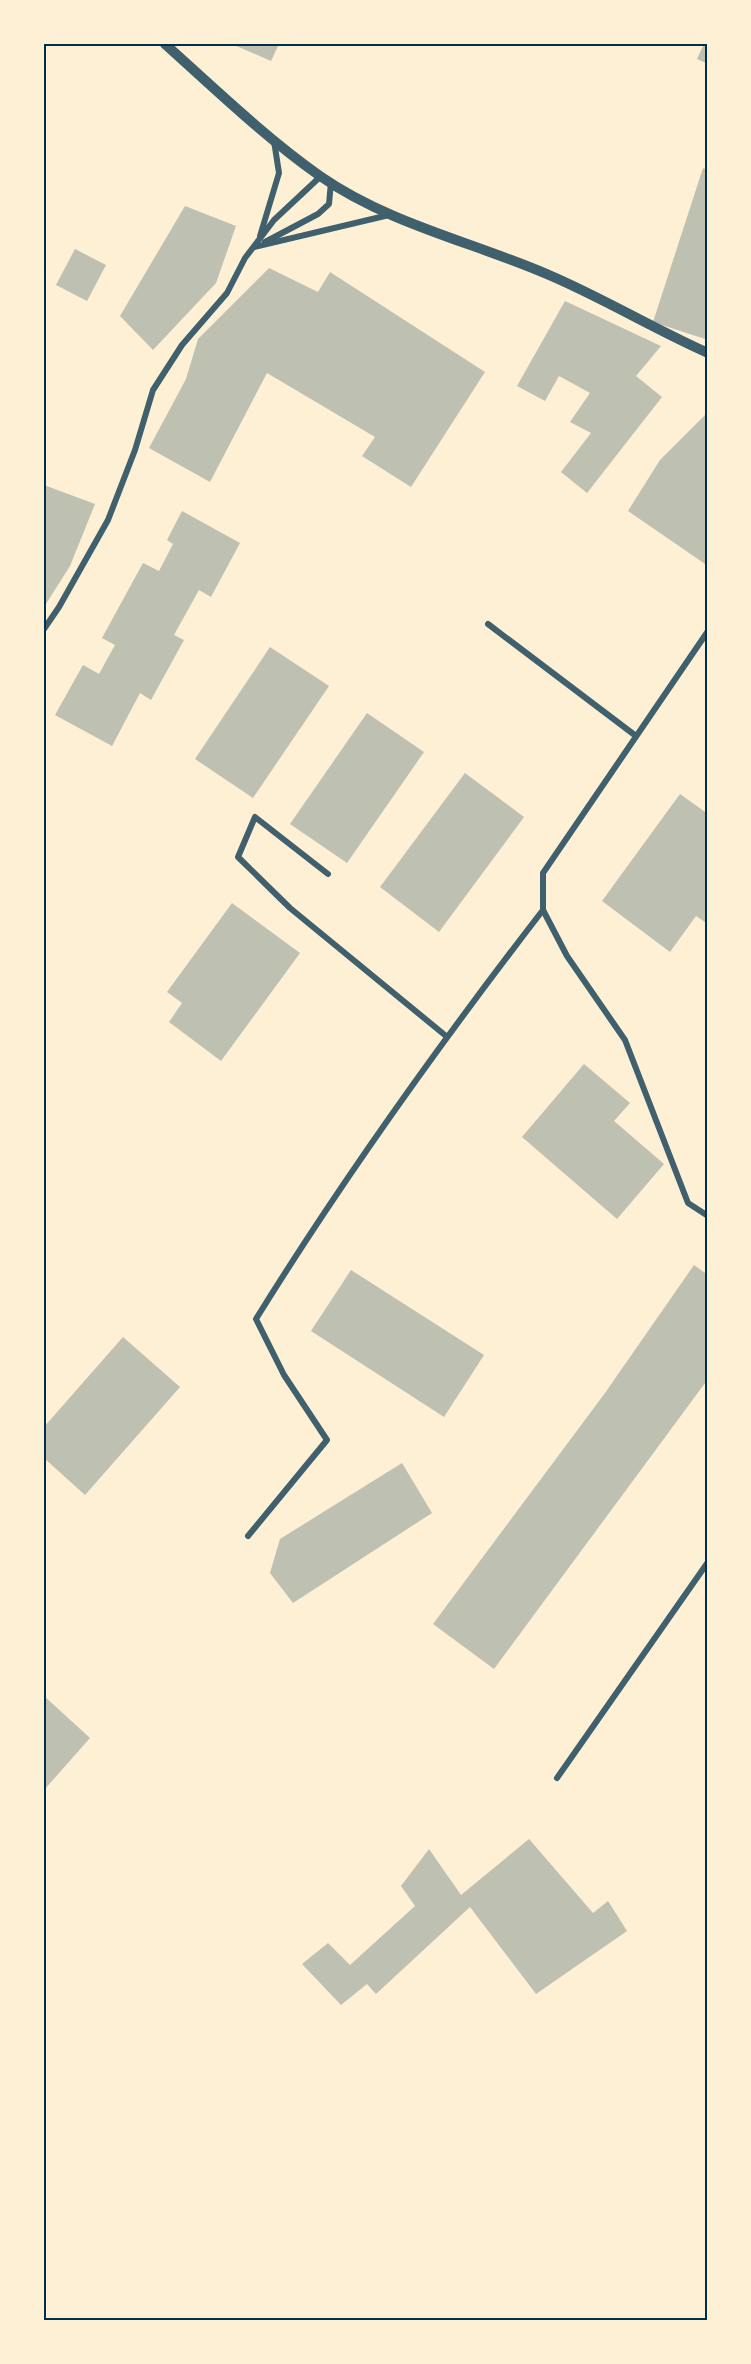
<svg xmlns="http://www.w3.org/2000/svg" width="751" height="2364" viewBox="0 0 751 2364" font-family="'Varela Round',sans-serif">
	<rect width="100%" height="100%" fill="#fdf0d5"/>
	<g fill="#bec0b2">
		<path d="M 232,44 L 279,44 L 271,61 Z"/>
		<path d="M 704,44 L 708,44 L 708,64 L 697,59 Z"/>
		<path d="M 703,168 L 708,170 L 708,340 L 653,322 Z"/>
		<path d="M 185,206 L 236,226 L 216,283 L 153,350 L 120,316 Z"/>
		<path d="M 75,249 L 106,265 L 87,301 L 56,285 Z"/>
		<path d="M 269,268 L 318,292 L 330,272 L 485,372 L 411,487 L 362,456 L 375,437 L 267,373 L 210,482 L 149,448 L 186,379 L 198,339 Z"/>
		<path d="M 565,301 L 661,346 L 636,376 L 662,397 L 587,493 L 561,472 L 591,433 L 570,422 L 590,393 L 559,376 L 545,401 L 517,386 Z"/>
		<path d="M 706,414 L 708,416 L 708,566 L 628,511 L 660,460 Z"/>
		<path d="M 44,485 L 95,504 L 70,566 L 44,607 Z"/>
		<path d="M 182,511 L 240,543 L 211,597 L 199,590 L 174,635 L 184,640 L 151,700 L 140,693 L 112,746 L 55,715 L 83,665 L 99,674 L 115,645 L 102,638 L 143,563 L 159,571 L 173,544 L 167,540 Z"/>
		<path d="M 270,647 L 329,686 L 253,798 L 195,759 Z"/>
		<path d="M 367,713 L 424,752 L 347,863 L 290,824 Z"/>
		<path d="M 465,773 L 524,817 L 439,932 L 380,887 Z"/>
		<path d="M 680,794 L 708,814 L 708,924 L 696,916 L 670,952 L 602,901 Z"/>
		<path d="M 232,903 L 300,953 L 221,1061 L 169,1022 L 182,1003 L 167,992 Z"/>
		<path d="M 584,1064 L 630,1103 L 614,1121 L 664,1164 L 617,1219 L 522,1137 Z"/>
		<path d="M 694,1265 L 708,1275 L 708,1379 L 494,1669 L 433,1624 L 605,1393 Z"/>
		<path d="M 351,1270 L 484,1355 L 444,1417 L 311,1331 Z"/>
		<path d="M 123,1337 L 180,1387 L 85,1495 L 44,1458 L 44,1427 Z"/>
		<path d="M 402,1463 L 432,1513 L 293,1603 L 270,1573 L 280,1539 Z"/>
		<path d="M 44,1696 L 90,1738 L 44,1790 Z"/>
		<path d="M 529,1839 L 593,1913 L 608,1901 L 627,1931 L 536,1994 L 470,1907 L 376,1994 L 367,1984 L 341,2005 L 302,1964 L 328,1943 L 350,1965 L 415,1906 L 401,1886 L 429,1849 L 461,1895 Z"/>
	</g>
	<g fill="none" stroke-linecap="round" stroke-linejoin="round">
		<g stroke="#3f606c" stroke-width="6">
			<path d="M 260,236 L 279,173 L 274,141"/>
			<path d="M 265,242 L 318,214 L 329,204 L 331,182"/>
			<path d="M 254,247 L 389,215"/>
			<path d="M 488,624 L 636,736"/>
			<path d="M 44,629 L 59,607 L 108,520 L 135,450 L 153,390 L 182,345 L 227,293 L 245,258 L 274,220 L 321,176"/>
			<path d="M 708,631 L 543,873 L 543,910 L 567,956 L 625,1040 L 688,1203 L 708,1216"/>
			<path d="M 328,874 L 255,817 L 238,857 L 290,908 L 446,1036"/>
			<path d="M 248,1536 L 327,1440 L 284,1375 L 256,1319 C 344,1177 441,1042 543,910"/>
			<path d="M 557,1778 L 708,1562"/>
		</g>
		<path stroke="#3f606c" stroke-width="10" d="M 165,44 C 214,88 266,138 320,176 C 389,224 473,242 549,275 C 603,298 654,329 708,353"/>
	</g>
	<rect width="751" height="2364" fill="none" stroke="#fdf0d5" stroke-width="90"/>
	<rect x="45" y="45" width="661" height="2274" fill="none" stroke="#003049" stroke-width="2"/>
</svg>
